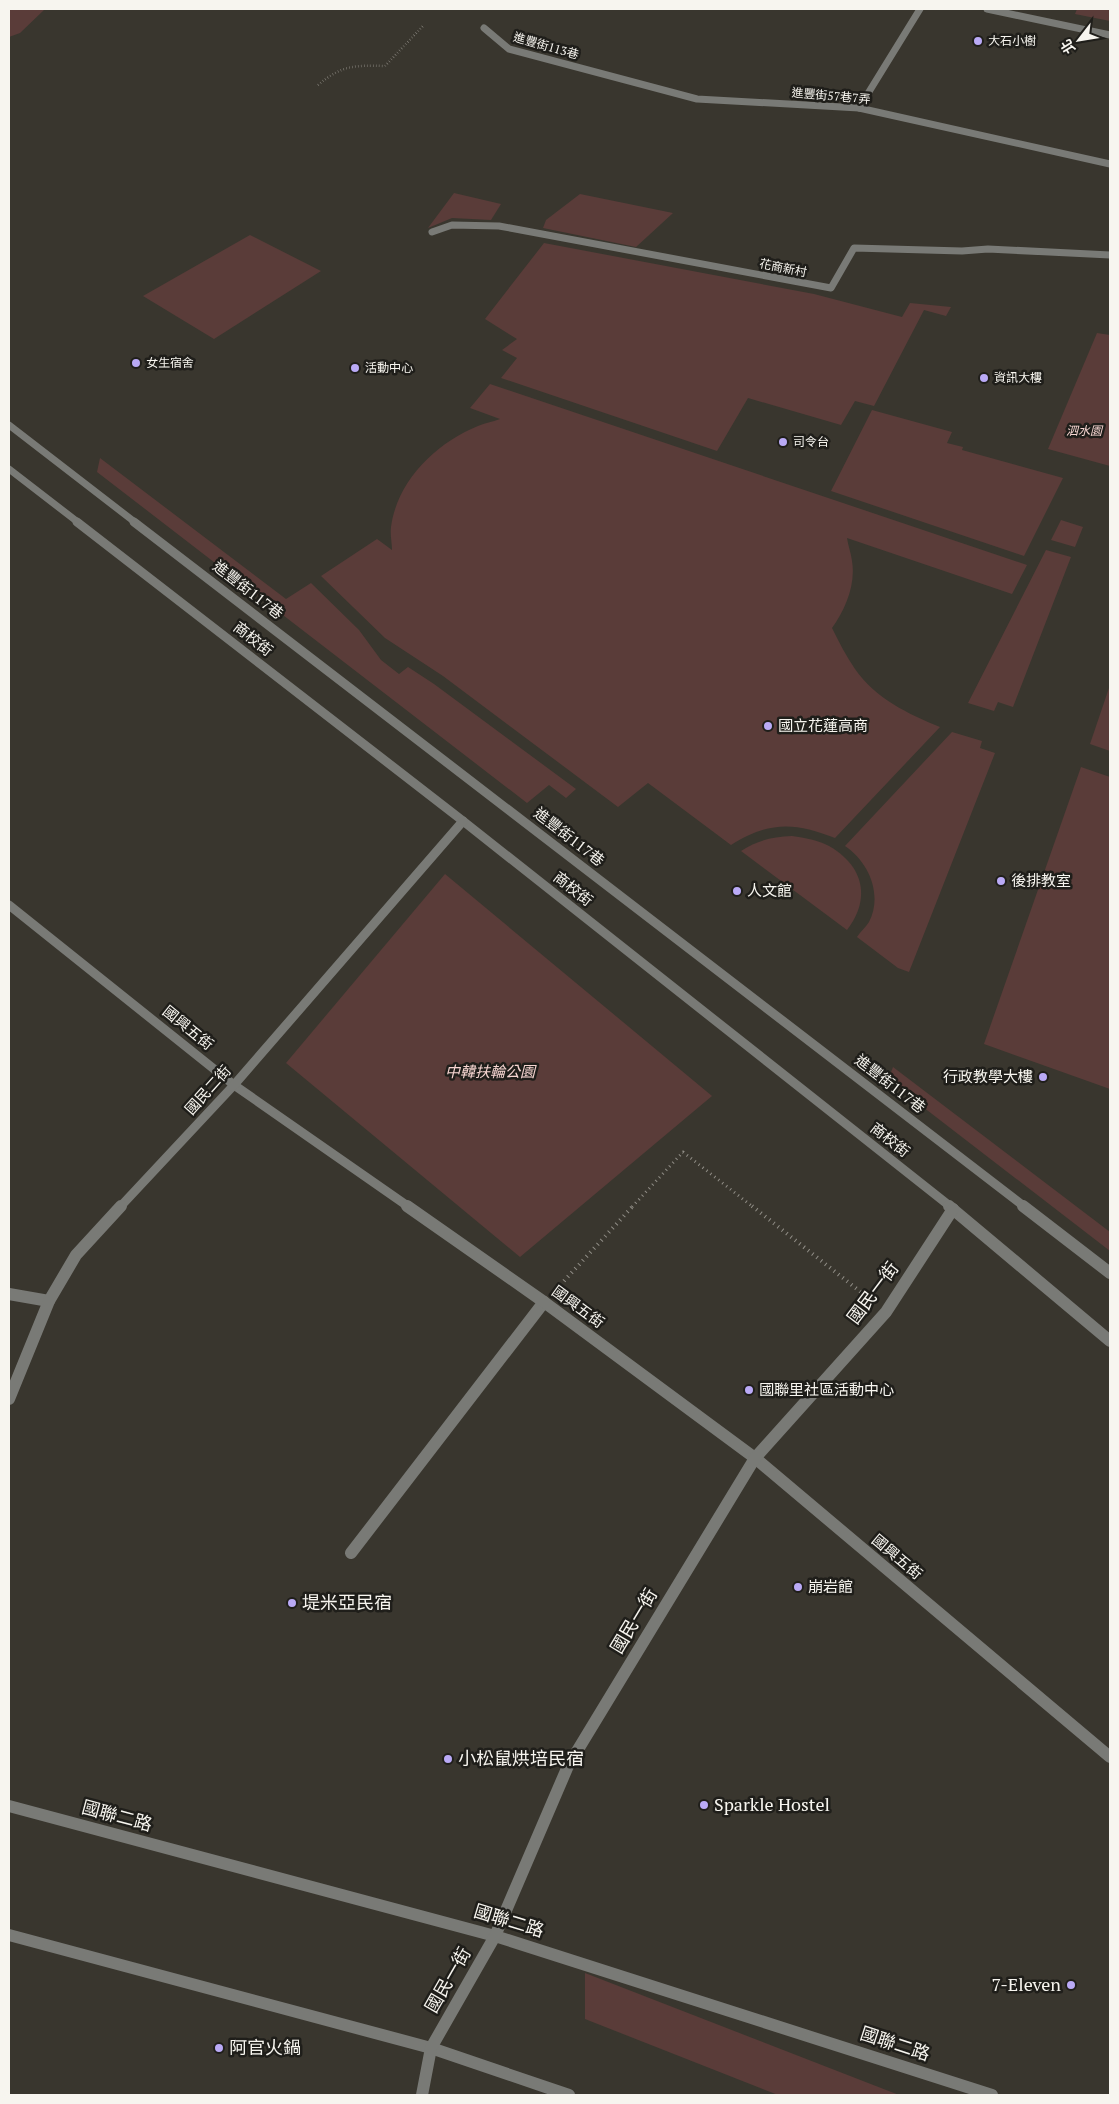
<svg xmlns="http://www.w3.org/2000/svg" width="1119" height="2104" viewBox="0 0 1119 2104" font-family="'PT Serif','Noto Sans TC',serif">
	<rect width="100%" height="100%" fill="#39362e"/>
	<g fill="#5a3c39">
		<path d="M 9,9 L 45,9 L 20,33 L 9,37 Z"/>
		<path d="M 1077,9 L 1110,9 L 1110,21 L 1075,14 Z"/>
		<path d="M 454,193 L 501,204 L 491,220 L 452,218 L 428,228 Z"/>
		<path d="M 580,194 L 673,213 L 636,247 L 543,228 L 546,220 Z"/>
		<path d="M 250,235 L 321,271 L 214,339 L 143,296 Z"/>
		<path d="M 544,243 L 814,294 L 902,317 L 910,303 L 951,307 L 946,316 L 924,310 L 874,406 L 855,401 L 841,425 L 748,398 L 717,451 L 501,378 L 517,358 L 502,350 L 517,339 L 485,319 Z"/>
		<path d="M 1097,333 L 1110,335 L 1110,466 L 1048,449 Z"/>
		<path d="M 490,384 L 1027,565 L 1012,594 L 847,538 C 848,545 851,553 852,561 C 856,585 845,610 832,628 C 839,642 846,656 855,669 C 875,698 908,714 940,727 L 835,838 C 795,822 769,821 731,845 L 648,783 L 618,807 L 443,676 L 385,638 L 321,576 L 377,539 L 392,550 C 392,543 390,535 391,527 C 397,481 436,443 478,426 C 485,423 492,422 500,419 L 470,408 Z"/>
		<path d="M 872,410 L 952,432 L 947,443 L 963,447 L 962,450 L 1063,478 L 1024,556 L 831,491 Z"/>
		<path d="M 100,458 L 286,599 L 311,583 L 359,630 L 381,660 L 399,674 L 408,667 L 434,684 L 576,789 L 566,798 L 549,785 L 527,803 L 97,472 Z"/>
		<path d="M 1061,520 L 1083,527 L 1075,547 L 1051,540 Z"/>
		<path d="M 1046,550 L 1071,557 L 1013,707 L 998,702 L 994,711 L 968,703 Z"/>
		<path d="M 1110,685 L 1110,751 L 1090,744 Z"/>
		<path d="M 952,732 L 982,741 L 980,748 L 995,753 L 909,972 L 898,968 L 857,937 C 860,932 866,927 869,922 C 883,895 869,862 845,846 Z"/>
		<path d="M 1081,767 L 1110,777 L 1110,1089 L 984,1044 Z"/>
		<path d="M 792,836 C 805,838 818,840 829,846 C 864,866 871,899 847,930 L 741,851 C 758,840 772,837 792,836 Z"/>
		<path d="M 445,874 L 712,1096 L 520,1257 L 286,1063 Z"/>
		<path d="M 893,1067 L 1110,1232 L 1110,1251 L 888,1080 Z"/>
		<path d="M 585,1973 L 899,2095 L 778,2095 L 585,2019 Z"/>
	</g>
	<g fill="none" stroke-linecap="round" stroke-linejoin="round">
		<path stroke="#918e87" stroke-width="2.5" stroke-dasharray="0.5 2.5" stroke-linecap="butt" d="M 318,85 C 342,65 355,65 385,66 L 423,26"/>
		<path stroke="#918e87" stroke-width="3" stroke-dasharray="1 4" stroke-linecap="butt" d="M 632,1207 L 683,1152 L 753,1207"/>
		<g stroke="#918e87" stroke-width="4" stroke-dasharray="1 4.5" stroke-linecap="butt">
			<path d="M 752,1206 L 862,1293"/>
			<path d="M 564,1281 L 633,1206"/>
		</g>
		<g stroke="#797a76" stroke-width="7">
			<path d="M 432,232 L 452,225 L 499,226 L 831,288 L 854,248 L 962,251 L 988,249 L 1110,255"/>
			<path d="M 9,425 L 136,523"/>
		</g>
		<path stroke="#797a76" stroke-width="9" d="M 134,522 L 1025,1207"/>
		<g stroke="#797a76" stroke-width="12">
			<path d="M 1023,1206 L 1110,1273"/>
			<path d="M 755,1458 L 1110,1757"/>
			<path d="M 351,1553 L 544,1302"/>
		</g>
		<g stroke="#797a76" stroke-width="7">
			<path d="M 987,9 L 1110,35"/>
			<path d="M 484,28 L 509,49 L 697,99 L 859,108 L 1110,164"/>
			<path d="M 859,108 L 920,9"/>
			<path d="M 9,469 L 79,523"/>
		</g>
		<g stroke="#797a76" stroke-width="9">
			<path d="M 77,522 L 463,821 L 951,1207"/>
			<path d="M 9,905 L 234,1085 L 409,1207"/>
			<path d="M 120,1207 L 234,1085 L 463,821"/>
		</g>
		<g stroke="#797a76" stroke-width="12">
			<path d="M 407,1206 L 544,1302 L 755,1458"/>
			<path d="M 949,1206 L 1110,1341"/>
			<path d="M 9,1294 L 49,1301"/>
			<path d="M 9,1399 L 49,1301 L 76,1255 L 121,1206"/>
			<path d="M 9,1806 L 495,1936 L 992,2095"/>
			<path d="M 9,1935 L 431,2048 L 569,2095"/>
			<path d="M 422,2095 L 431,2048 L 495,1936 L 568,1766 L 755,1458 L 886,1312 L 953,1209"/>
		</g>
	</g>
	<g fill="#baaaf6" stroke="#1f1e1a" stroke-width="2">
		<circle cx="978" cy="41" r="5"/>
		<circle cx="136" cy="363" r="5"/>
		<circle cx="355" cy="368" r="5"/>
		<circle cx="984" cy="378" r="5"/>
		<circle cx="783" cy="442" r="5"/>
		<circle cx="768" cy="726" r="5"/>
		<circle cx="1001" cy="881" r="5"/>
		<circle cx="737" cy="891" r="5"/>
		<circle cx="1043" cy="1077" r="5"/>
		<circle cx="749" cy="1390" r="5"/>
		<circle cx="798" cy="1587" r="5"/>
		<circle cx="292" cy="1603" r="5"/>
		<circle cx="448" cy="1759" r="5"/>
		<circle cx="704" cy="1805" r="5"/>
		<circle cx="1071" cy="1985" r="5"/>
		<circle cx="219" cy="2048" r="5"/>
	</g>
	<g text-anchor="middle" stroke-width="5" stroke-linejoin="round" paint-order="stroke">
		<g font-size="12" fill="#f7f5ef" stroke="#1f1e1a" text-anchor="start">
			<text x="988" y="45">大石小樹</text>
			<text x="146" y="367">女生宿舍</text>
			<text x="365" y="372">活動中心</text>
			<text x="994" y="382">資訊大樓</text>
			<text x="793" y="446">司令台</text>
		</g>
		<g font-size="12" fill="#f7f5ef" stroke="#1f1e1a">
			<text transform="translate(546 46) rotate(16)" y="4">進豐街113巷</text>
			<text transform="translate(831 96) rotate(5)" y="4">進豐街57巷7弄</text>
			<text transform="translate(783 268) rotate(11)" y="4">花商新村</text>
		</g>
		<g font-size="12" font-style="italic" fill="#f6d5d1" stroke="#1f1e1a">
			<text x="1084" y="435">泗水園</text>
		</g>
		<g font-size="15" fill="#f7f5ef" stroke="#1f1e1a">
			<text transform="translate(248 590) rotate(38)" y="5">進豐街117巷</text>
			<text transform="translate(253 639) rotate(38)" y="5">商校街</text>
			<text transform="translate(569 837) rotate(38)" y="5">進豐街117巷</text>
			<text transform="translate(573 889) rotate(38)" y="5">商校街</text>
			<text transform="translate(188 1028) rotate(39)" y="5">國興五街</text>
			<text transform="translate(890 1084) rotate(38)" y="5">進豐街117巷</text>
			<text transform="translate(208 1090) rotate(-48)" y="5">國民二街</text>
			<text transform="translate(890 1140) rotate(38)" y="5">商校街</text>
			<text transform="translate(578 1307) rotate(36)" y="5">國興五街</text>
			<text transform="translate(897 1557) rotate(40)" y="5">國興五街</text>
		</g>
		<g font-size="15" fill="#f7f5ef" stroke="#1f1e1a" text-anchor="start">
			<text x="778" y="731">國立花蓮高商</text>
			<text x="1011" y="886">後排教室</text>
			<text x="747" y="896">人文館</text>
			<text x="1033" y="1082" text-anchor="end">行政教學大樓</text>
			<text x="759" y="1395">國聯里社區活動中心</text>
			<text x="808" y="1592">崩岩館</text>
		</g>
		<g font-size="15" font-style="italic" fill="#f6d5d1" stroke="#1f1e1a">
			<text x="490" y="1077">中韓扶輪公園</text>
		</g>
		<g font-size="18" fill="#f7f5ef" stroke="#1f1e1a">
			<text transform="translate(873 1293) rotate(-53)" y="6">國民一街</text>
			<text transform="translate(634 1621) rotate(-59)" y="6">國民一街</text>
			<text transform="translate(117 1816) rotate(15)" y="6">國聯二路</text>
			<text transform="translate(509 1921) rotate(17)" y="6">國聯二路</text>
			<text transform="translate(448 1980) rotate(-60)" y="6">國民一街</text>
			<text transform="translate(895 2044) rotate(18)" y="6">國聯二路</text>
		</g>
		<g font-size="18" fill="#f7f5ef" stroke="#1f1e1a" text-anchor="start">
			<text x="302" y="1609">堤米亞民宿</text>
			<text x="458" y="1765">小松鼠烘培民宿</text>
			<text x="714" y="1811">Sparkle Hostel</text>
			<text x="1061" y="1991" text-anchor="end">7-Eleven</text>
			<text x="229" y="2054">阿官火鍋</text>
		</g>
	</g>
	<rect width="1119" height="2104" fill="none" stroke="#f7f5ef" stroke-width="20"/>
	<g transform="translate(1079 40) rotate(239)" stroke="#1f1e1a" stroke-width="4" paint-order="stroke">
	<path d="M0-4L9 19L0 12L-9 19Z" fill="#f7f5ef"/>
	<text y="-8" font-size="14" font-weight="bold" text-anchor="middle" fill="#f7f5ef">北</text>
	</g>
</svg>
